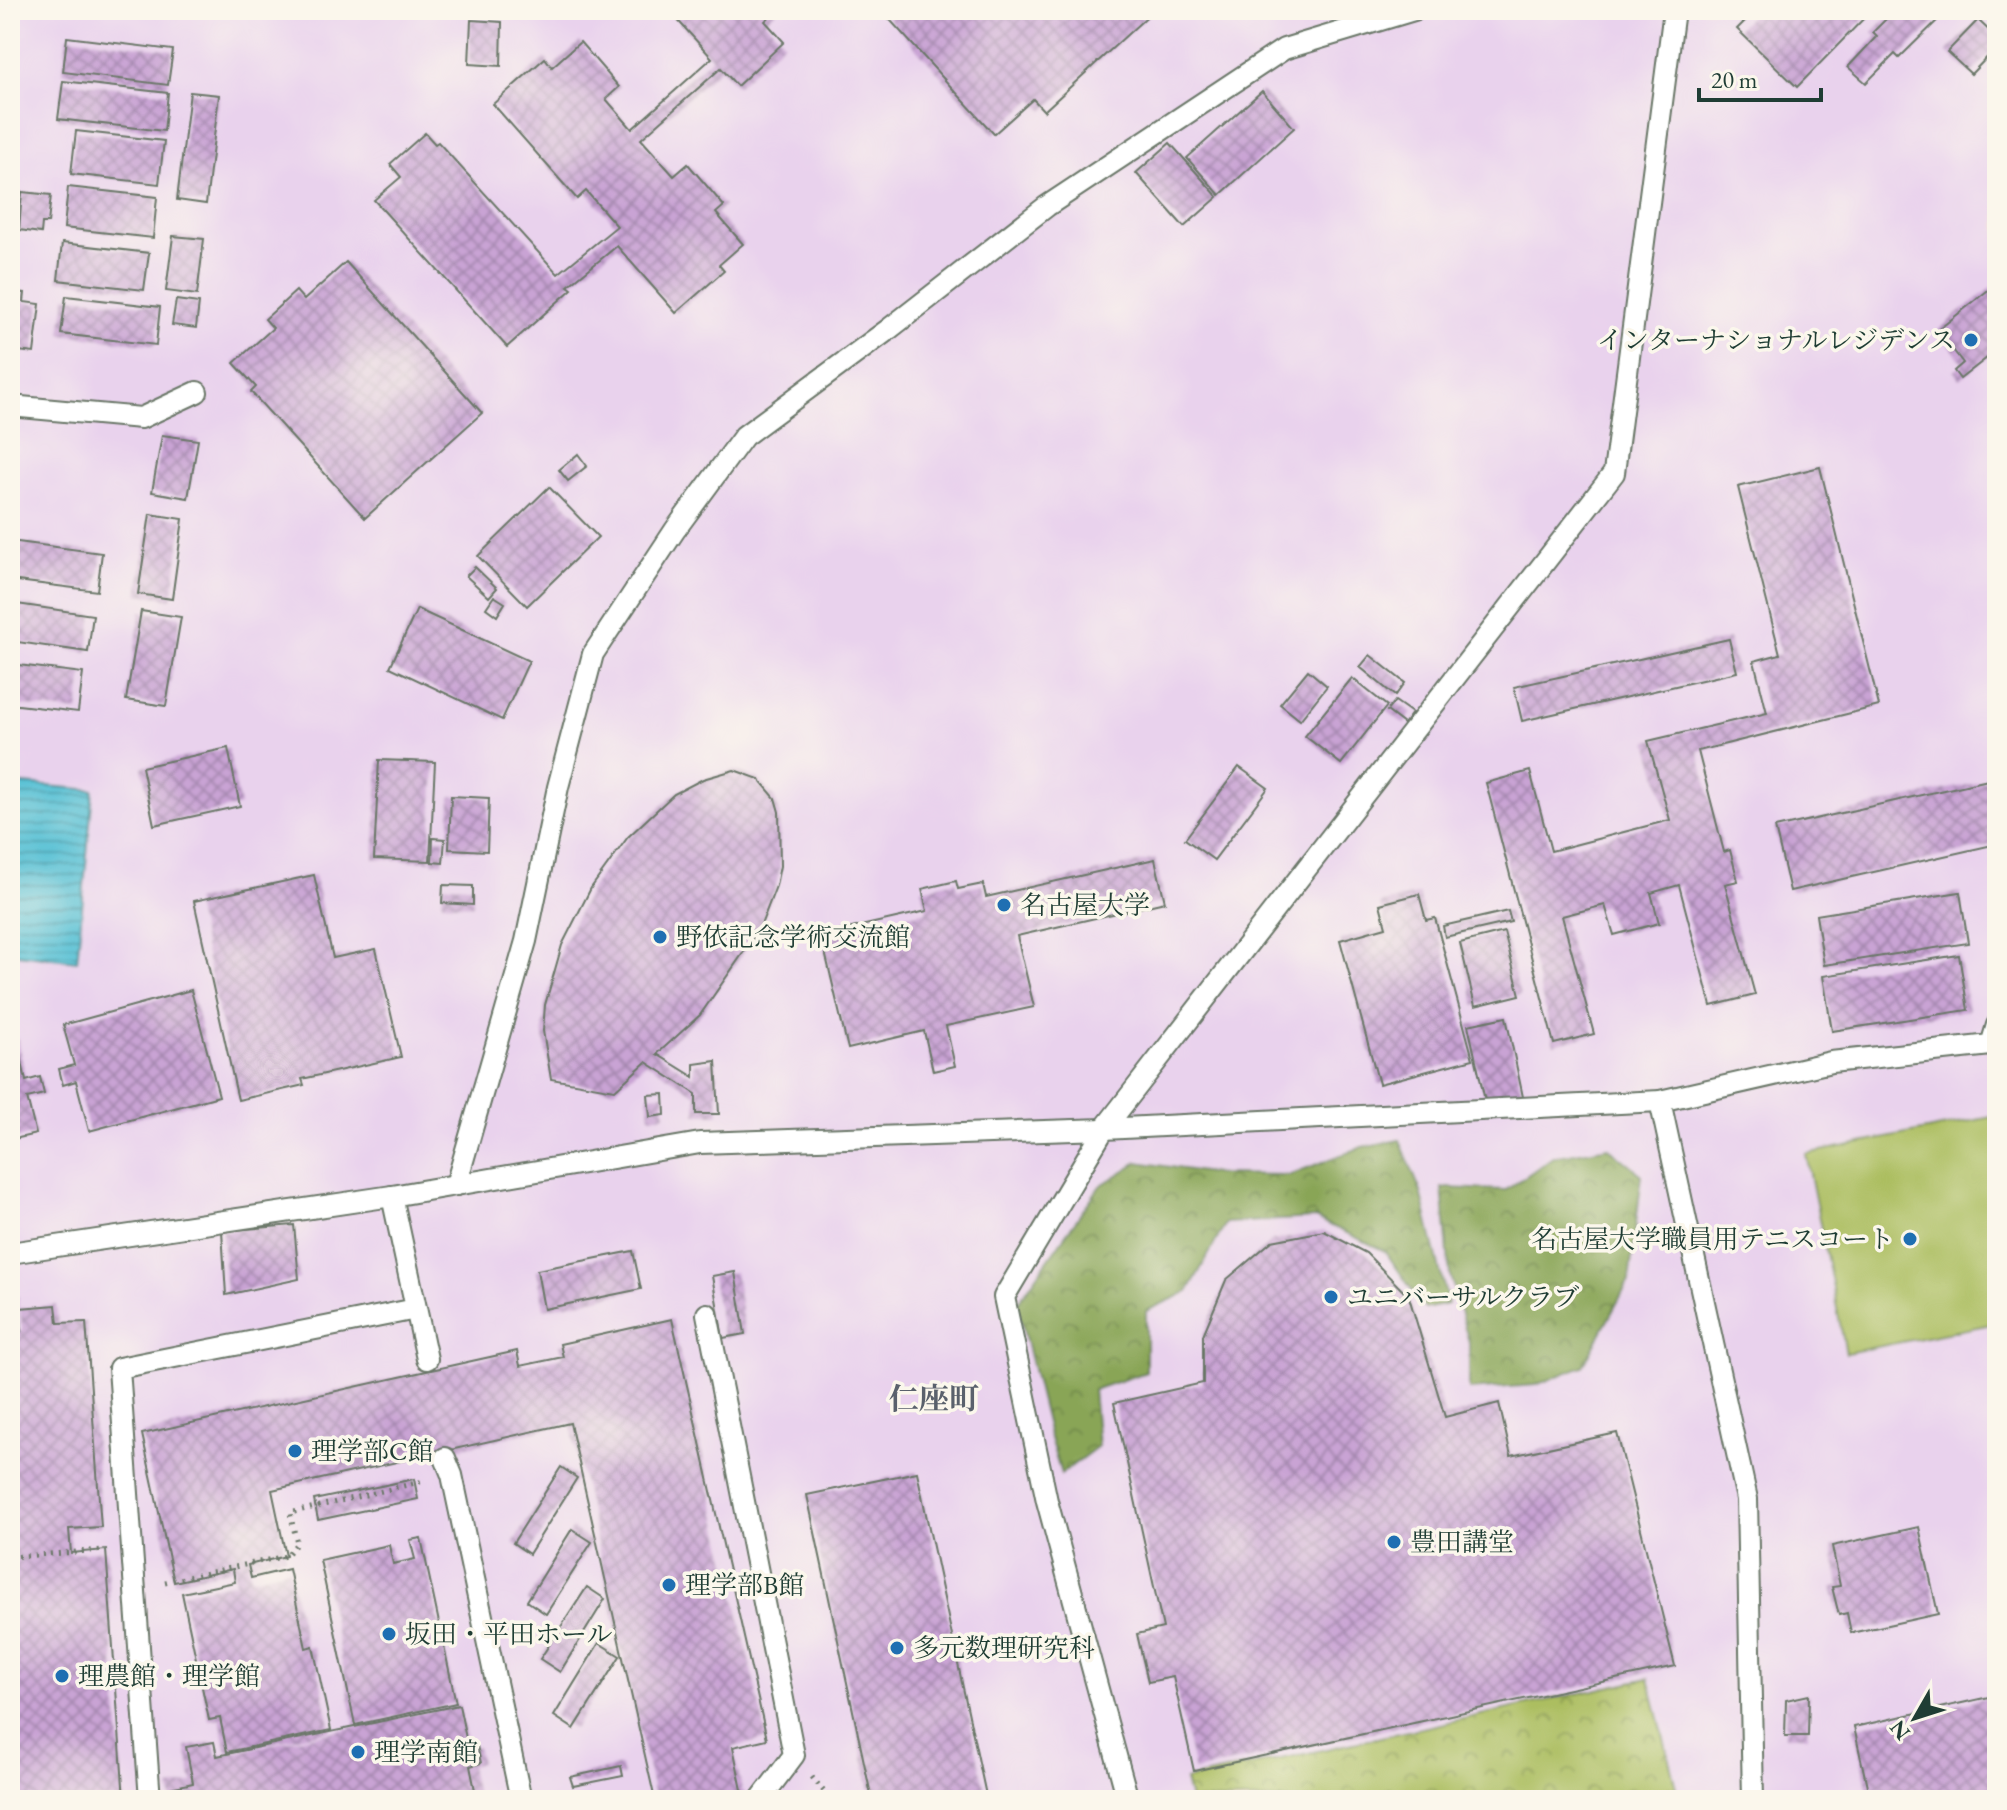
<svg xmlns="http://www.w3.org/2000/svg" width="2007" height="1810" viewBox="0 0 2007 1810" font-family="'EB Garamond','Noto Serif JP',serif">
	<defs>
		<pattern id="forest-crowns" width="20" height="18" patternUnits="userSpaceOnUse" patternTransform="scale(2)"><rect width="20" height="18" fill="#89a557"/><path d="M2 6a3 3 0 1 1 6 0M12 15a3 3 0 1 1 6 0" fill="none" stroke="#6f8849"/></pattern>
		<pattern id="park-crowns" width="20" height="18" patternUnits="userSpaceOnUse" patternTransform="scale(2)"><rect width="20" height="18" fill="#acbe61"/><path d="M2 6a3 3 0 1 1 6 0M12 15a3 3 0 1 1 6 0" fill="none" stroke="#8b9c51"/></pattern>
		<pattern id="water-rules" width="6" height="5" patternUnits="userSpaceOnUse" patternTransform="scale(2)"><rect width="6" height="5" fill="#58c1d5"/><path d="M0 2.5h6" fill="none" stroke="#489eae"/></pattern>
		<pattern id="building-cross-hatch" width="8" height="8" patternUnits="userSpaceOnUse" patternTransform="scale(2)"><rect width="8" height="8" fill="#c9a3d4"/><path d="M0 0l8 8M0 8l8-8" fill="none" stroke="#a386ad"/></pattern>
	</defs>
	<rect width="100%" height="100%" fill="#fbf7ec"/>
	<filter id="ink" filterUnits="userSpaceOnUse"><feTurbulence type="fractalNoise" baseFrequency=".0125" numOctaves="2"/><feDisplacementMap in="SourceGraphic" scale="16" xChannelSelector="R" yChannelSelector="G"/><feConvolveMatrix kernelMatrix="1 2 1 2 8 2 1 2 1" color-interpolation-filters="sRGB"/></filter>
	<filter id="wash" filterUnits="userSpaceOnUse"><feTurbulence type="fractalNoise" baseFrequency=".006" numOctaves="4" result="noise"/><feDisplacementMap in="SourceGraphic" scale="32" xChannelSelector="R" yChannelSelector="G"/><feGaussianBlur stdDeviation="1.8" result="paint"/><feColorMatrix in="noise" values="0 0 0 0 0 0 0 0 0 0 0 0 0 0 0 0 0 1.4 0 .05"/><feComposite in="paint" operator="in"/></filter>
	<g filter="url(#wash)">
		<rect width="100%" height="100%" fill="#f5e2c8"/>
		<rect fill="#e9d2ed" x="10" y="10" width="1987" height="1790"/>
		<g fill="url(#forest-crowns)" stroke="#547146" stroke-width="2">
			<path d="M 1400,1140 L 1421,1192 L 1448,1304 L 1425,1309 L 1385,1251 L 1315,1218 L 1226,1223 L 1188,1292 L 1146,1311 L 1146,1372 L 1093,1390 L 1098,1446 L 1061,1474 L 1049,1435 L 1017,1304 L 1100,1186 L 1138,1162 L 1216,1174 L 1289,1175 L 1362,1147 Z"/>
			<path d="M 1608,1147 L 1642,1175 L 1629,1281 L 1583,1366 L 1536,1385 L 1469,1390 L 1469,1342 L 1450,1275 L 1442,1188 L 1506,1190 L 1553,1157 Z"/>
		</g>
		<path fill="url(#park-crowns)" stroke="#667e4a" stroke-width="2" d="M 1649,1678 L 1679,1800 L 1190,1800 L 1185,1780 Z"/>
		<path fill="#acbe61" stroke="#667e4a" stroke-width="2" d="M 1997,1116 L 1997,1323 L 1846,1353 L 1806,1154 Z"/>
		<path fill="url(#water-rules)" stroke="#3c7f84" stroke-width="2" d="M 10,783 L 93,790 L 77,961 L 10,953 Z"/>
		<g id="blocks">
			<g fill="url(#building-cross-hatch)">
				<path d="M 678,10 L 777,10 L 765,21 L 784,42 L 737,86 L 721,68 L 641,139 L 674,176 L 688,164 L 724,206 L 716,213 L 743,244 L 719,265 L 724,271 L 676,313 L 617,246 L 568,286 L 572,289 L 507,347 L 374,200 L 401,177 L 390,164 L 425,133 L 435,144 L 438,142 L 558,274 L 617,226 L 586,191 L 577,199 L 493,104 L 545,58 L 552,67 L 580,42 L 619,87 L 606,99 L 632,129 L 712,58 L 673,15 Z"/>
				<path d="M 881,10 L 1154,10 L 1044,111 L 1033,99 L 994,134 Z"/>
				<path d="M 1756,10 L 1872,10 L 1797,87 L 1737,29 Z"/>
				<path d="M 1895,10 L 1948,10 L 1899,58 L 1895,54 L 1866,83 L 1848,67 L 1877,36 L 1873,32 Z"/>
				<path d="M 471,20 L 502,22 L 501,66 L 469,64 Z"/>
				<path d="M 1978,20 L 1997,38 L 1997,47 L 1971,74 L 1947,52 Z"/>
				<path d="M 67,37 L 173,50 L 168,85 L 63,72 Z"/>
				<path d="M 63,81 L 168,93 L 164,131 L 58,119 Z"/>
				<path d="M 1262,91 L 1294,128 L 1220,195 L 1187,158 Z"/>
				<path d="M 190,92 L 219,95 L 206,204 L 177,200 Z"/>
				<path d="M 76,131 L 164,141 L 159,184 L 71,174 Z"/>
				<path d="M 1170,143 L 1218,197 L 1184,227 L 1136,173 Z"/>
				<path d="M 68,187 L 157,197 L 153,238 L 64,228 Z"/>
				<path d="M 22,192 L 51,195 L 48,223 L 42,223 L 41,233 L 19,230 Z"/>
				<path d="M 173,236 L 204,239 L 197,295 L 166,291 Z"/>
				<path d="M 62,243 L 149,253 L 144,290 L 58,280 Z"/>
				<path d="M 346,262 L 482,413 L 365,518 L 251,392 L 256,387 L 234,363 L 273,328 L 265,319 L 296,291 L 304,300 Z"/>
				<path d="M 1997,283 L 1997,350 L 1960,379 L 1954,371 L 1963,363 L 1938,330 Z"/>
				<path d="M 15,292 L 25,293 L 24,302 L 40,304 L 34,353 L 10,350 Z"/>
				<path d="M 66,296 L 160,307 L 156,345 L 61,334 Z"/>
				<path d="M 176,300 L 199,303 L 196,328 L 172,325 Z"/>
				<path d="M 162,435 L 198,440 L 188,498 L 152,492 Z"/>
				<path d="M 578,454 L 587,466 L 568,481 L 559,470 Z"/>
				<path d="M 1820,467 L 1879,706 L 1698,751 L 1724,852 L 1730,850 L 1738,881 L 1725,884 L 1755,995 L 1711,1006 L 1679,885 L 1651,893 L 1659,923 L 1614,935 L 1605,905 L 1562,916 L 1594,1034 L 1554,1044 L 1486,783 L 1530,771 L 1551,851 L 1670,820 L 1648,741 L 1767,713 L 1754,661 L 1780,654 L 1738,487 Z"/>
				<path d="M 549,487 L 598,537 L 527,606 L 478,556 Z"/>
				<path d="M 150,514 L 183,519 L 172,599 L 138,594 Z"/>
				<path d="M 10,541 L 102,553 L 97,591 L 10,580 Z"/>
				<path d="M 475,567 L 497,588 L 489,597 L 466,576 Z"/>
				<path d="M 494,596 L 505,603 L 497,616 L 486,608 Z"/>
				<path d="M 10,603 L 93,615 L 88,652 L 10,641 Z"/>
				<path d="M 417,609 L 529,661 L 502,720 L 390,667 Z"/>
				<path d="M 141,611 L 181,617 L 166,706 L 126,700 Z"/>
				<path d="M 1729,639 L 1737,672 L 1522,721 L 1514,687 Z"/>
				<path d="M 1370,655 L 1405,683 L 1395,696 L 1360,667 Z"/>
				<path d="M 10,664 L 83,673 L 78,712 L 10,704 Z"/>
				<path d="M 1308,670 L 1327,686 L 1300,720 L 1280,704 Z"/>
				<path d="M 1352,678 L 1387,706 L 1341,764 L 1305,736 Z"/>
				<path d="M 1395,701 L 1412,713 L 1404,724 L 1387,711 Z"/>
				<path d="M 228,748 L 240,806 L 154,825 L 142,767 Z"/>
				<path d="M 379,760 L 435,762 L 430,861 L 374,859 Z"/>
				<path d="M 1239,767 L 1268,788 L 1214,860 L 1185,839 Z"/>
				<path d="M 734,770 L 759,779 L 775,798 L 779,812 L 780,866 L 776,886 L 759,930 L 700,1015 L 657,1054 L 694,1077 L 694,1064 L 716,1061 L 719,1114 L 696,1114 L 696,1094 L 646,1062 L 615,1090 L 551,1079 L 543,1031 L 545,1005 L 562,945 L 591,888 L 628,837 L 674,794 L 703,779 Z"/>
				<path d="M 1997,778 L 1997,844 L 1790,891 L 1775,828 Z"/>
				<path d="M 451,796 L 489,798 L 487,851 L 449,849 Z"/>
				<path d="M 433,838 L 445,839 L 443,863 L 432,862 Z"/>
				<path d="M 1155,859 L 1165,902 L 1017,936 L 1034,1007 L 946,1026 L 955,1066 L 933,1071 L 924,1031 L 848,1049 L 821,935 L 927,911 L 922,889 L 956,881 L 958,889 L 983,884 L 986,897 Z"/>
				<path d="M 314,875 L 333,958 L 376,949 L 401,1057 L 302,1079 L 304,1085 L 238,1100 L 194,901 Z"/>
				<path d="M 443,885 L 473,886 L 473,905 L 442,903 Z"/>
				<path d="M 1960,892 L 1968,943 L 1824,965 L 1816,915 Z"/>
				<path d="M 1419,894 L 1426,920 L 1435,918 L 1473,1059 L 1379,1084 L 1340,940 L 1386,927 L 1380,904 Z"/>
				<path d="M 1508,911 L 1511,922 L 1445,937 L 1443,926 Z"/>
				<path d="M 1504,932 L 1520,995 L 1475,1006 L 1460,943 Z"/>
				<path d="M 1959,955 L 1968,1010 L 1832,1031 L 1823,976 Z"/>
				<path d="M 191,990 L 219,1096 L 89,1131 L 76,1081 L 63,1085 L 59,1069 L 74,1065 L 63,1025 Z"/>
				<path d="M 1506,1017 L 1523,1097 L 1486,1105 L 1468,1025 Z"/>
				<path d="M 17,1038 L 26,1081 L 40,1077 L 44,1094 L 27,1098 L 36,1134 L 10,1140 L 10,1040 Z"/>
				<path d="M 664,1094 L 665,1115 L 650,1117 L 648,1095 Z"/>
				<path d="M 294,1225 L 299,1279 L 226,1295 L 222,1231 Z"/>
				<path d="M 1324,1231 L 1366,1253 L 1409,1297 L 1445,1417 L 1499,1403 L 1511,1456 L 1617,1433 L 1675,1666 L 1194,1771 L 1173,1677 L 1148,1682 L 1137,1634 L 1163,1628 L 1114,1403 L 1203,1383 L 1203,1335 L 1226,1280 L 1272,1241 Z"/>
				<path d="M 633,1251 L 641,1289 L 544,1309 L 537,1270 Z"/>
				<path d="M 735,1272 L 745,1334 L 723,1338 L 712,1276 Z"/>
				<path d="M 18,1296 L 19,1325 L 10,1325 L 10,1297 Z"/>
				<path d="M 56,1305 L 58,1323 L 86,1322 L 101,1527 L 69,1529 L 71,1553 L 106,1550 L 124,1800 L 10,1800 L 10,1332 L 22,1331 L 20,1308 Z"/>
				<path d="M 672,1319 L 767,1739 L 733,1747 L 742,1790 L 753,1800 L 721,1800 L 717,1796 L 697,1800 L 655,1800 L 570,1423 L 272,1490 L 286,1556 L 248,1565 L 251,1578 L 289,1569 L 306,1648 L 313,1646 L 331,1730 L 227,1752 L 220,1718 L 209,1720 L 182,1593 L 235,1582 L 233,1569 L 174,1582 L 142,1434 L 517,1351 L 520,1366 L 563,1357 L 560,1344 Z"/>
				<path d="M 561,1467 L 577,1478 L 529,1554 L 513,1543 Z"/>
				<path d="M 917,1472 L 987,1800 L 872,1800 L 807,1495 Z"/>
				<path d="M 414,1479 L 418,1499 L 318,1520 L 314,1500 Z"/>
				<path d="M 1919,1527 L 1938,1614 L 1851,1633 L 1847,1613 L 1839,1615 L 1832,1587 L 1840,1586 L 1832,1546 Z"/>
				<path d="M 572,1529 L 592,1542 L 546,1614 L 527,1601 Z"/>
				<path d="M 421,1538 L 456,1703 L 355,1725 L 320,1560 L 389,1545 L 393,1564 L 415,1559 L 410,1540 Z"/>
				<path d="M 587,1587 L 605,1599 L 560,1672 L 540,1659 Z"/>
				<path d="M 599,1643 L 620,1656 L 574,1729 L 554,1716 Z"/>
				<path d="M 1809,1695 L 1808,1736 L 1785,1736 L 1786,1700 Z"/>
				<path d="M 1989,1697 L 1997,1733 L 1997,1800 L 1870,1800 L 1854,1727 Z"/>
				<path d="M 459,1705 L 468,1748 L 477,1746 L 481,1763 L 470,1766 L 477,1800 L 172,1800 L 170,1788 L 193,1783 L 186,1747 L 214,1742 L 217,1756 Z"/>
				<path d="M 621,1766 L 623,1776 L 573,1786 L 570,1777 Z"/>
			</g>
		</g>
	</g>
	<g filter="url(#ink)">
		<use href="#blocks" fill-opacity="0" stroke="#6a7768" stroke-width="2"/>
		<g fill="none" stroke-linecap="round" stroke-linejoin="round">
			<g stroke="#6a7768" stroke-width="24">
				<g id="lane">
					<path d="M 10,406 L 141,418 L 197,392"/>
					<path d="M 1660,1101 L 1747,1499 L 1753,1800"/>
					<path d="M 456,1185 L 526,941 L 558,787 L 593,654 L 675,530 L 744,436 L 889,329 L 1047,206 L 1284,49 L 1414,10"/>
					<path d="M 392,1196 L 427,1359"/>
					<path d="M 10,1253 L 392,1196 L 700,1143 L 1104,1129 L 1660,1101 L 1831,1062 L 1991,1045 L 1997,1025"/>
					<path d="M 707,1314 L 794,1755 L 760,1800"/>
					<path d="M 445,1458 L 452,1475 L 521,1800"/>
					<path d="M 150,1800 L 119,1368 L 416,1309"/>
					<path d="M 1128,1800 L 1047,1501 L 1004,1297 L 1104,1129 L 1614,473 L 1674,10"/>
				</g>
			</g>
			<g stroke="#6a7768" stroke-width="5" stroke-dasharray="2 6" stroke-linecap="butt">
				<path d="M 10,1557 L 103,1550"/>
				<path d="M 165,1582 L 286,1556 L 297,1543 L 290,1513 L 424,1481"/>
				<path d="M 812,1777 L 831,1800"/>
			</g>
			<use href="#lane" stroke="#fff" stroke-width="20"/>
		</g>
	</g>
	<g fill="#1f6fb2" stroke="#fbf7ec" stroke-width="3">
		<circle cx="1971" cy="340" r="8"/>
		<circle cx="1004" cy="905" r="8"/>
		<circle cx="660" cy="937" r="8"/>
		<circle cx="1910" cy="1239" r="8"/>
		<circle cx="1331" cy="1297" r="8"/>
		<circle cx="295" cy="1451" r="8"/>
		<circle cx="1394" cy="1542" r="8"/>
		<circle cx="669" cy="1585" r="8"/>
		<circle cx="389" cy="1634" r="8"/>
		<circle cx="897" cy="1648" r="8"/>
		<circle cx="62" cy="1676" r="8"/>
		<circle cx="358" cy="1752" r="8"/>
	</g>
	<g text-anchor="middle" stroke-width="7" stroke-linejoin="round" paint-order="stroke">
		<g font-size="26" fill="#1f3d34" stroke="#fbf7ec" text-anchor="start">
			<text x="1955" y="349" text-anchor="end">インターナショナルレジデンス</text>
			<text x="1020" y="914">名古屋大学</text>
			<text x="676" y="946">野依記念学術交流館</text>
			<text x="1894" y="1248" text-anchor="end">名古屋大学職員用テニスコート</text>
			<text x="1347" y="1306">ユニバーサルクラブ</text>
			<text x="311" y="1460">理学部C館</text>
			<text x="1410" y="1551">豊田講堂</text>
			<text x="685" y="1594">理学部B館</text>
			<text x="405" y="1643">坂田・平田ホール</text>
			<text x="913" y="1657">多元数理研究科</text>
			<text x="78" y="1685">理農館・理学館</text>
			<text x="374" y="1761">理学南館</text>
		</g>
		<g font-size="30" font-weight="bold" fill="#5a616c" stroke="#fbf7ec">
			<text x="934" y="1409">仁座町</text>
		</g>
	</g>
	<rect width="2007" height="1810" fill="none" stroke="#fbf7ec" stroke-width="40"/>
	<g transform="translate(1915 1718) rotate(231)" stroke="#fbf7ec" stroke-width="6" paint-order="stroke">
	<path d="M0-6L14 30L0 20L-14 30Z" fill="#1f3d34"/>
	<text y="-12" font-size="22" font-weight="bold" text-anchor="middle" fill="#1f3d34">N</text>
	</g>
	<path d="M1699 88v12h122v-12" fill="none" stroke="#1f3d34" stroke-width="4"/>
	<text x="1711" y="88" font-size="24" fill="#1f3d34" stroke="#fbf7ec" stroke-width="6" paint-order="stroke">20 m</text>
</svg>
